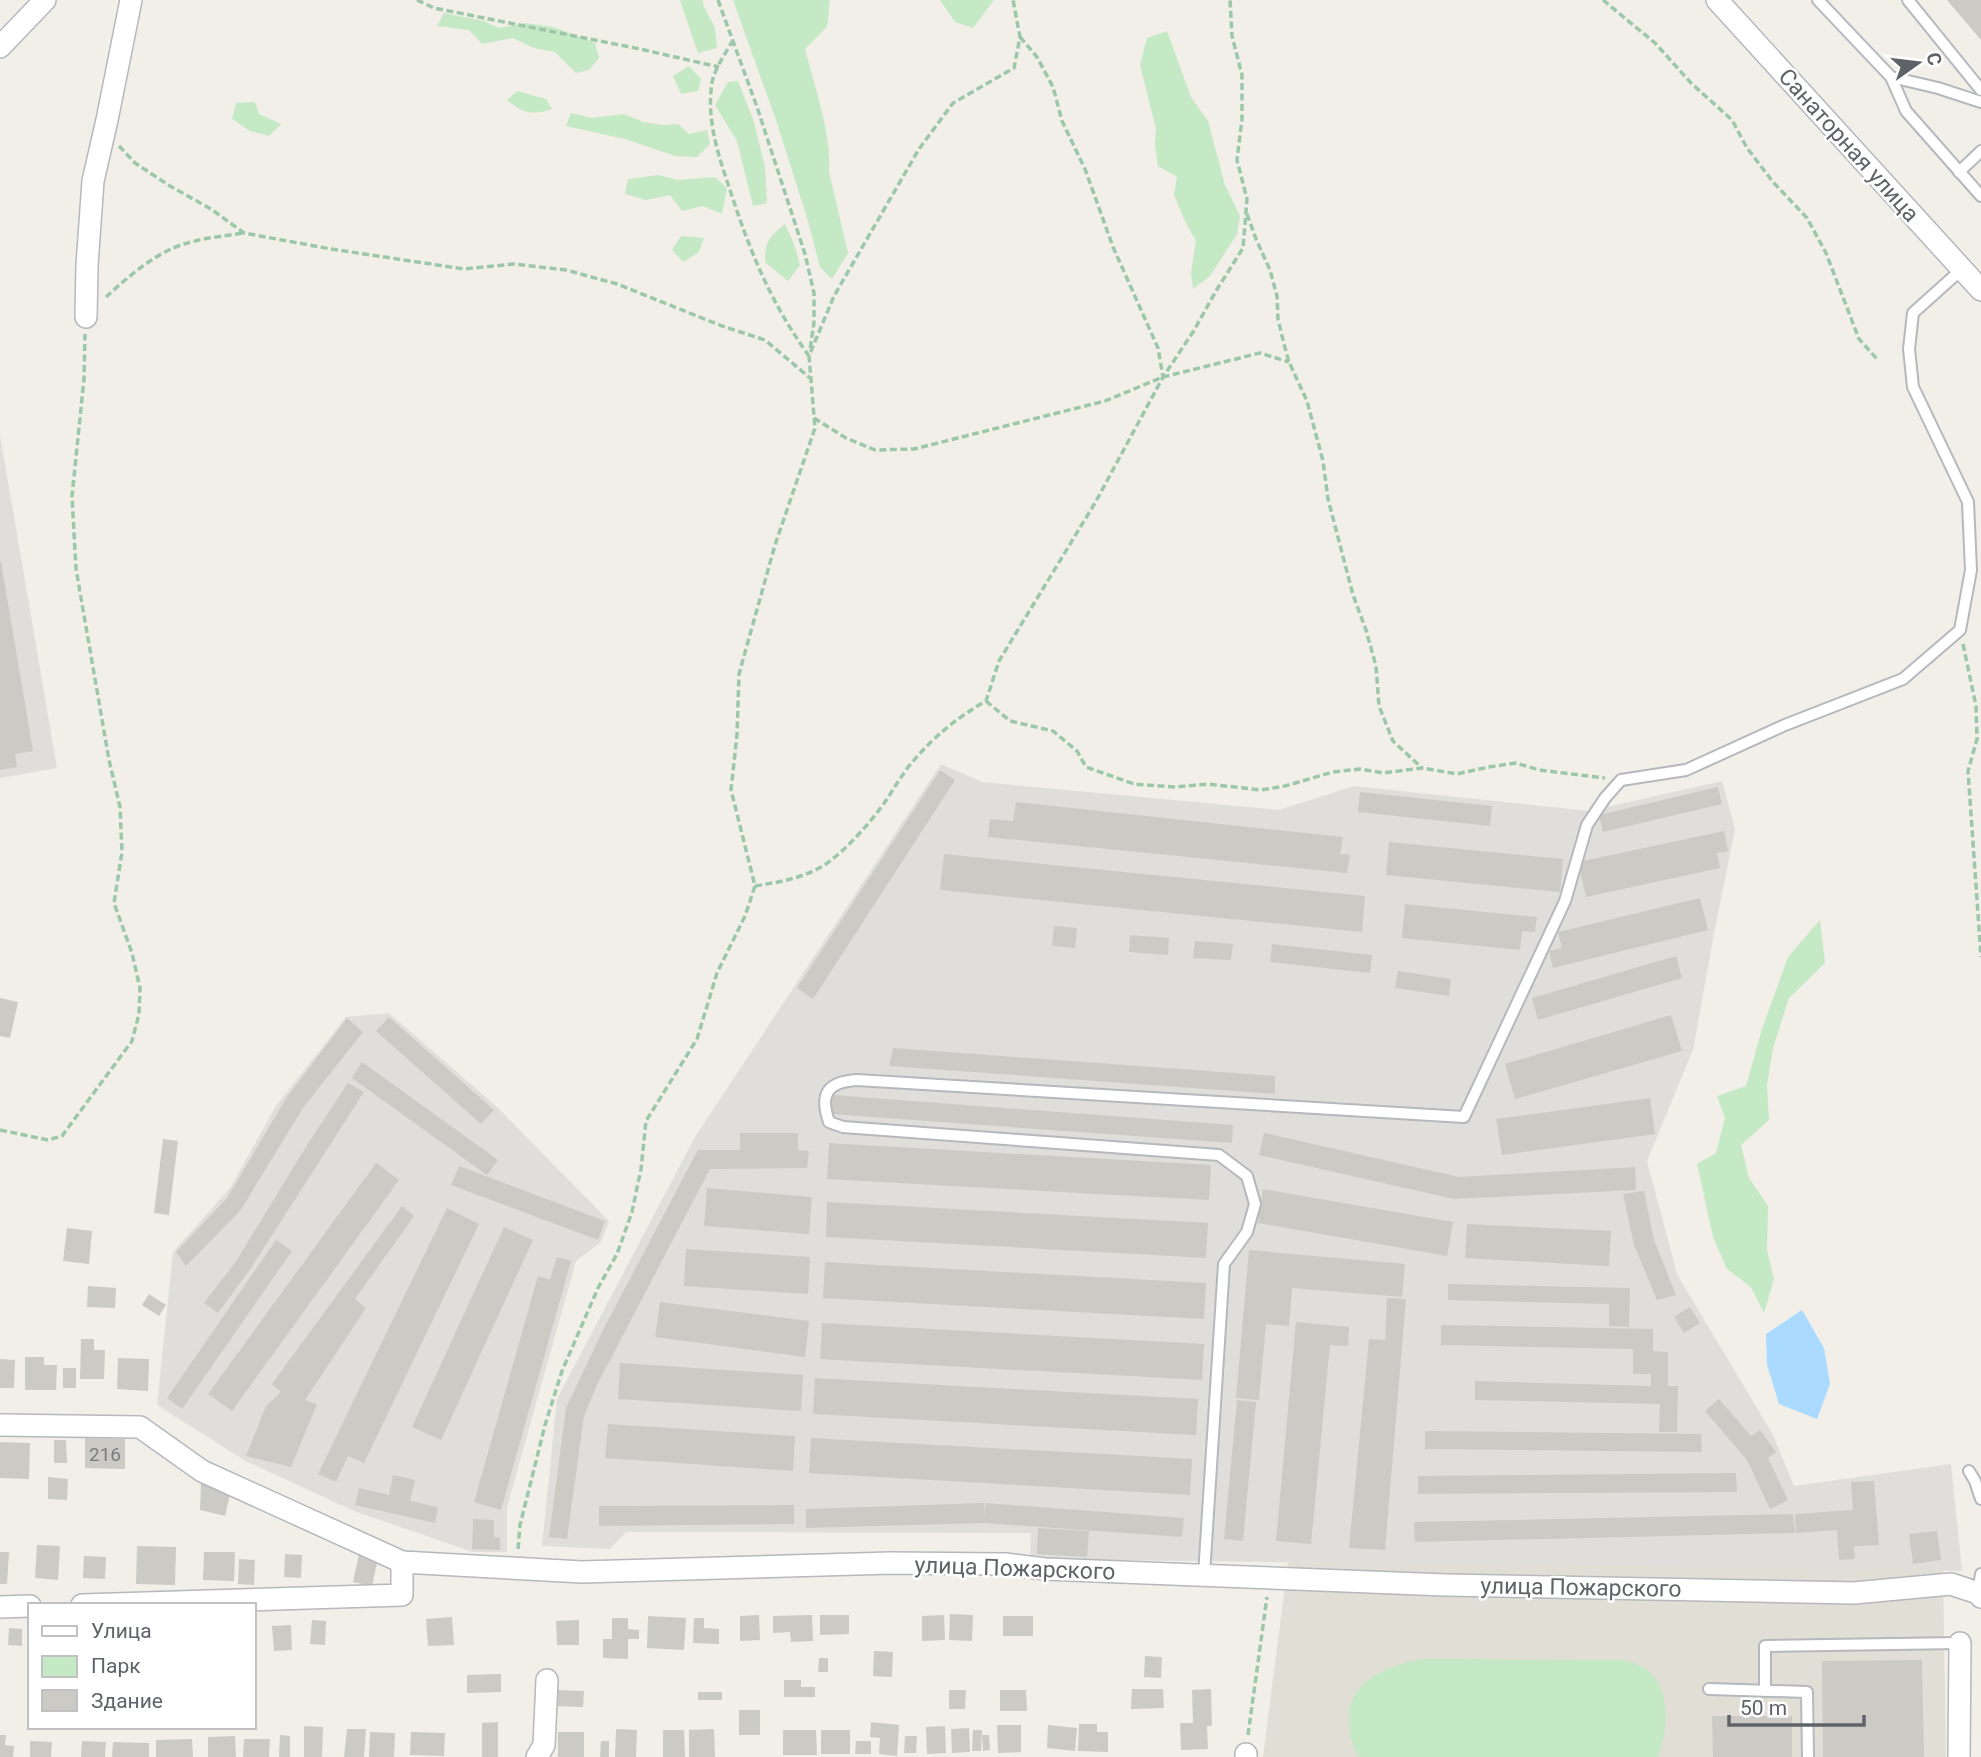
<svg xmlns="http://www.w3.org/2000/svg" width="1981" height="1757" viewBox="0 0 1981 1757" font-family="Roboto,sans-serif">
	<rect width="100%" height="100%" fill="#f1efe8"/>
	<g fill="#e0deda">
		<path d="M 0,435 L 57,768 L 0,778 Z"/>
		<path d="M 941,764 L 982,782 L 1279,810 L 1354,786 L 1589,811 L 1722,781 L 1735,829 L 1715,928 L 1693,1050 L 1647,1161 L 1677,1274 L 1773,1435 L 1794,1486 L 1951,1464 L 1962,1571 L 1030,1559 L 1031,1533 L 626,1532 L 610,1549 L 542,1546 L 557,1399 L 695,1137 Z"/>
		<path d="M 389,1013 L 496,1106 L 609,1221 L 601,1242 L 576,1261 L 507,1507 L 507,1552 L 473,1552 L 354,1511 L 244,1460 L 157,1405 L 173,1252 L 230,1188 L 276,1106 L 346,1017 Z"/>
	</g>
	<path fill="#e1ded6" d="M 1288,1562 L 1943,1570 L 1946,1757 L 1263,1757 Z"/>
	<g fill="#c5e8c5">
		<path d="M 680,0 L 703,0 L 703,5 L 715,28 L 717,48 L 698,53 Z"/>
		<path d="M 733,0 L 830,0 L 827,27 L 805,49 C 814,85 832,135 829,172 L 848,253 L 832,279 L 820,267 L 808,221 L 777,123 Z"/>
		<path d="M 940,0 L 994,0 L 973,28 L 955,22 Z"/>
		<path d="M 444,13 L 484,21 L 499,28 L 526,23 L 553,27 L 595,43 L 599,58 L 589,70 L 576,73 L 555,52 L 534,48 L 513,38 L 482,44 L 469,30 L 437,26 Z"/>
		<path d="M 1167,31 L 1191,97 L 1208,121 L 1225,185 L 1240,216 L 1237,234 L 1210,276 L 1193,289 L 1191,273 L 1196,241 L 1184,219 L 1174,195 L 1177,177 L 1158,166 L 1155,145 L 1156,129 L 1140,65 L 1147,38 Z"/>
		<path d="M 689,66 L 701,79 L 698,91 L 681,94 L 673,76 Z"/>
		<path d="M 738,81 L 753,119 L 765,167 L 767,203 L 753,206 L 737,141 L 715,105 L 728,82 Z"/>
		<path d="M 517,91 L 546,99 L 552,109 C 532,116 523,113 507,100 Z"/>
		<path d="M 255,102 L 259,114 L 281,124 L 269,136 L 250,131 L 232,119 L 236,103 Z"/>
		<path d="M 571,113 L 592,118 L 624,114 L 643,122 L 663,125 L 678,124 L 689,134 L 707,130 L 710,144 L 697,157 L 675,156 L 625,139 L 566,126 Z"/>
		<path d="M 658,175 L 678,180 L 715,177 L 727,188 L 722,214 L 703,206 L 682,211 L 670,195 L 646,200 L 625,194 L 628,179 Z"/>
		<path d="M 785,224 L 794,244 L 800,265 L 788,281 L 765,262 C 765,241 769,237 785,224 Z"/>
		<path d="M 681,236 L 704,238 L 699,252 L 683,262 L 672,250 Z"/>
		<path d="M 1820,920 L 1825,963 L 1789,998 L 1773,1048 L 1767,1085 L 1769,1120 L 1741,1145 L 1749,1178 L 1768,1206 L 1767,1250 L 1774,1279 L 1764,1313 L 1751,1287 L 1727,1269 L 1713,1237 L 1697,1164 L 1716,1153 L 1725,1118 L 1717,1096 L 1746,1086 L 1762,1029 L 1788,957 Z"/>
		<path d="M 1421,1659 L 1625,1660 C 1634,1663 1643,1666 1650,1672 C 1671,1691 1668,1733 1658,1757 L 1359,1757 C 1352,1745 1350,1741 1349,1726 C 1345,1682 1384,1667 1421,1659 Z"/>
	</g>
	<path fill="#aadaff" d="M 1802,1310 L 1824,1348 L 1830,1384 L 1817,1419 L 1779,1404 L 1767,1365 L 1766,1334 Z"/>
	<g fill="#cccac5">
		<path d="M 1947,0 L 1981,0 L 1981,40 Z"/>
		<path d="M 0,562 L 1,562 L 33,751 L 15,754 L 17,767 L 0,770 Z"/>
		<path d="M 940,770 L 955,780 L 813,999 L 797,988 Z"/>
		<path d="M 1718,787 L 1722,804 L 1603,832 L 1599,815 Z"/>
		<path d="M 1360,792 L 1492,806 L 1490,826 L 1358,812 Z"/>
		<path d="M 1016,802 L 1343,837 L 1340,854 L 1350,855 L 1347,873 L 988,837 L 990,819 L 1013,821 Z"/>
		<path d="M 1724,831 L 1728,851 L 1717,853 L 1720,868 L 1586,897 L 1578,862 Z"/>
		<path d="M 1389,842 L 1563,859 L 1560,892 L 1386,875 Z"/>
		<path d="M 944,854 L 1365,896 L 1362,932 L 940,890 Z"/>
		<path d="M 1700,898 L 1708,930 L 1553,968 L 1549,951 L 1562,948 L 1558,932 Z"/>
		<path d="M 1405,904 L 1537,917 L 1535,932 L 1522,931 L 1520,950 L 1402,938 Z"/>
		<path d="M 1054,926 L 1077,928 L 1075,948 L 1052,946 Z"/>
		<path d="M 1130,935 L 1169,938 L 1168,955 L 1129,952 Z"/>
		<path d="M 1195,941 L 1233,944 L 1231,960 L 1193,958 Z"/>
		<path d="M 1272,944 L 1372,955 L 1370,973 L 1270,962 Z"/>
		<path d="M 1676,956 L 1682,978 L 1538,1020 L 1532,998 Z"/>
		<path d="M 1398,971 L 1451,979 L 1449,996 L 1395,988 Z"/>
		<path d="M 0,998 L 18,1002 L 10,1038 L 0,1036 Z"/>
		<path d="M 1671,1015 L 1682,1051 L 1515,1099 L 1505,1064 Z"/>
		<path d="M 389,1017 L 494,1110 L 481,1124 L 376,1031 Z"/>
		<path d="M 347,1018 L 363,1032 L 303,1108 L 240,1211 L 186,1266 L 176,1252 L 227,1198 L 287,1097 Z"/>
		<path d="M 893,1048 L 1275,1076 L 1275,1094 L 889,1066 Z"/>
		<path d="M 362,1062 L 498,1160 L 487,1175 L 352,1078 Z"/>
		<path d="M 348,1083 L 364,1092 L 251,1268 L 218,1313 L 204,1303 L 237,1260 L 307,1145 Z"/>
		<path d="M 833,1095 L 1233,1125 L 1232,1143 L 831,1114 Z"/>
		<path d="M 1650,1098 L 1655,1134 L 1502,1155 L 1496,1119 Z"/>
		<path d="M 740,1133 L 798,1133 L 798,1150 L 809,1151 L 807,1168 L 710,1169 L 597,1385 L 584,1416 L 567,1539 L 549,1537 L 566,1408 L 603,1330 L 698,1150 L 740,1150 Z"/>
		<path d="M 1264,1133 L 1459,1177 L 1635,1167 L 1636,1190 L 1454,1199 L 1259,1155 Z"/>
		<path d="M 163,1139 L 178,1141 L 169,1215 L 154,1213 Z"/>
		<path d="M 829,1143 L 1211,1165 L 1209,1200 L 827,1179 Z"/>
		<path d="M 376,1163 L 399,1180 L 232,1411 L 208,1394 Z"/>
		<path d="M 459,1166 L 605,1221 L 598,1240 L 451,1185 Z"/>
		<path d="M 707,1188 L 812,1197 L 809,1234 L 704,1226 Z"/>
		<path d="M 1263,1189 L 1453,1222 L 1447,1256 L 1258,1223 Z"/>
		<path d="M 1644,1191 L 1654,1240 L 1676,1295 L 1657,1300 L 1634,1245 L 1623,1194 Z"/>
		<path d="M 827,1202 L 1208,1223 L 1206,1258 L 826,1237 Z"/>
		<path d="M 402,1206 L 414,1216 L 355,1299 L 366,1308 L 305,1400 L 317,1404 L 291,1467 L 246,1456 L 266,1406 L 281,1392 L 272,1384 Z"/>
		<path d="M 447,1208 L 479,1224 L 364,1463 L 348,1456 L 336,1482 L 318,1474 Z"/>
		<path d="M 1467,1224 L 1611,1231 L 1609,1266 L 1465,1258 Z"/>
		<path d="M 504,1227 L 533,1240 L 441,1440 L 412,1427 Z"/>
		<path d="M 67,1228 L 92,1231 L 89,1264 L 63,1261 Z"/>
		<path d="M 276,1240 L 292,1251 L 182,1409 L 167,1398 Z"/>
		<path d="M 686,1249 L 810,1257 L 808,1294 L 684,1286 Z"/>
		<path d="M 1249,1250 L 1405,1264 L 1402,1297 L 1292,1288 L 1289,1326 L 1266,1324 L 1259,1400 L 1236,1398 Z"/>
		<path d="M 557,1257 L 571,1261 L 501,1510 L 474,1502 L 538,1276 L 550,1280 Z"/>
		<path d="M 825,1262 L 1206,1283 L 1204,1319 L 823,1298 Z"/>
		<path d="M 1448,1284 L 1630,1288 L 1629,1327 L 1609,1326 L 1609,1304 L 1448,1300 Z"/>
		<path d="M 88,1286 L 116,1288 L 115,1308 L 87,1307 Z"/>
		<path d="M 149,1294 L 166,1305 L 159,1316 L 142,1305 Z"/>
		<path d="M 1387,1298 L 1406,1299 L 1385,1550 L 1349,1548 L 1369,1339 L 1385,1340 Z"/>
		<path d="M 660,1302 L 809,1321 L 805,1357 L 655,1337 Z"/>
		<path d="M 1690,1307 L 1700,1323 L 1684,1333 L 1674,1317 Z"/>
		<path d="M 1296,1322 L 1349,1327 L 1348,1346 L 1330,1345 L 1311,1544 L 1276,1541 Z"/>
		<path d="M 822,1323 L 1204,1344 L 1202,1380 L 820,1359 Z"/>
		<path d="M 1441,1325 L 1653,1329 L 1653,1351 L 1668,1352 L 1668,1386 L 1678,1386 L 1677,1432 L 1659,1432 L 1660,1404 L 1475,1400 L 1475,1381 L 1651,1386 L 1651,1374 L 1633,1374 L 1633,1349 L 1441,1345 Z"/>
		<path d="M 81,1339 L 94,1339 L 94,1350 L 105,1350 L 104,1379 L 80,1379 Z"/>
		<path d="M 25,1357 L 44,1357 L 44,1365 L 57,1365 L 56,1390 L 25,1390 Z"/>
		<path d="M 118,1358 L 149,1359 L 148,1391 L 117,1389 Z"/>
		<path d="M 0,1359 L 15,1360 L 14,1388 L 0,1388 Z"/>
		<path d="M 620,1363 L 803,1375 L 801,1411 L 618,1399 Z"/>
		<rect x="63" y="1368" width="13" height="20"/>
		<path d="M 815,1378 L 1198,1399 L 1196,1435 L 813,1414 Z"/>
		<path d="M 1719,1399 L 1751,1436 L 1760,1430 L 1776,1452 L 1768,1458 L 1788,1500 L 1770,1509 L 1747,1460 L 1705,1411 Z"/>
		<path d="M 1237,1400 L 1256,1402 L 1243,1541 L 1224,1539 Z"/>
		<path d="M 608,1424 L 795,1436 L 793,1471 L 605,1458 Z"/>
		<path d="M 1425,1431 L 1701,1434 L 1702,1452 L 1425,1449 Z"/>
		<path d="M 85,1438 L 125,1439 L 125,1469 L 85,1468 Z"/>
		<path d="M 811,1438 L 1192,1459 L 1190,1495 L 809,1473 Z"/>
		<path d="M 54,1440 L 66,1440 L 67,1463 L 54,1463 Z"/>
		<path d="M 0,1442 L 30,1443 L 29,1479 L 0,1478 Z"/>
		<path d="M 1736,1473 L 1737,1492 L 1418,1494 L 1418,1476 Z"/>
		<path d="M 393,1475 L 415,1480 L 410,1501 L 438,1507 L 435,1523 L 355,1505 L 359,1488 L 389,1495 Z"/>
		<path d="M 48,1477 L 68,1479 L 67,1500 L 48,1499 Z"/>
		<path d="M 1874,1481 L 1879,1545 L 1854,1546 L 1855,1559 L 1839,1560 L 1837,1530 L 1796,1533 L 1795,1514 L 1853,1510 L 1851,1482 Z"/>
		<path d="M 201,1483 L 231,1490 L 225,1516 L 200,1510 Z"/>
		<path d="M 984,1503 L 984,1518 L 985,1503 L 1184,1518 L 1182,1537 L 984,1523 L 806,1528 L 806,1509 Z"/>
		<path d="M 794,1505 L 794,1524 L 599,1526 L 599,1506 Z"/>
		<path d="M 1793,1514 L 1795,1533 L 1415,1542 L 1414,1522 Z"/>
		<path d="M 473,1519 L 494,1520 L 494,1537 L 500,1538 L 500,1550 L 472,1549 Z"/>
		<path d="M 1038,1528 L 1089,1531 L 1087,1557 L 1037,1554 Z"/>
		<path d="M 1937,1531 L 1941,1560 L 1913,1564 L 1909,1534 Z"/>
		<path d="M 37,1545 L 60,1546 L 58,1580 L 35,1578 Z"/>
		<path d="M 137,1546 L 176,1547 L 175,1585 L 136,1584 Z"/>
		<path d="M 0,1552 L 9,1552 L 7,1584 L 0,1584 Z"/>
		<path d="M 204,1552 L 235,1552 L 234,1581 L 203,1580 Z"/>
		<path d="M 285,1554 L 302,1555 L 301,1578 L 284,1577 Z"/>
		<path d="M 359,1554 L 378,1558 L 372,1586 L 353,1582 Z"/>
		<path d="M 84,1556 L 106,1557 L 105,1579 L 83,1578 Z"/>
		<path d="M 239,1559 L 255,1560 L 254,1585 L 238,1584 Z"/>
		<path d="M 950,1614 L 973,1615 L 972,1641 L 949,1640 Z"/>
		<path d="M 759,1615 L 760,1640 L 740,1641 L 740,1616 Z"/>
		<path d="M 812,1615 L 813,1641 L 791,1642 L 790,1632 L 773,1633 L 773,1616 Z"/>
		<path d="M 820,1615 L 849,1615 L 849,1634 L 820,1635 Z"/>
		<path d="M 944,1615 L 945,1640 L 922,1641 L 922,1616 Z"/>
		<path d="M 648,1616 L 686,1618 L 684,1650 L 647,1648 Z"/>
		<rect x="1003" y="1616" width="30" height="20"/>
		<path d="M 452,1617 L 454,1645 L 428,1646 L 426,1619 Z"/>
		<path d="M 612,1618 L 628,1618 L 628,1629 L 639,1630 L 639,1639 L 628,1639 L 628,1659 L 603,1658 L 603,1639 L 612,1639 Z"/>
		<path d="M 694,1618 L 704,1618 L 704,1628 L 719,1629 L 719,1644 L 693,1643 Z"/>
		<path d="M 312,1620 L 326,1621 L 325,1645 L 310,1644 Z"/>
		<path d="M 579,1620 L 579,1645 L 557,1645 L 556,1621 Z"/>
		<path d="M 291,1625 L 292,1650 L 274,1651 L 272,1626 Z"/>
		<path d="M 9,1628 L 22,1629 L 22,1646 L 8,1645 Z"/>
		<path d="M 874,1651 L 893,1652 L 892,1677 L 873,1676 Z"/>
		<path d="M 1145,1656 L 1162,1657 L 1161,1678 L 1144,1677 Z"/>
		<path d="M 819,1658 L 828,1658 L 828,1672 L 818,1672 Z"/>
		<path d="M 1922,1660 L 1924,1757 L 1823,1757 L 1822,1661 Z"/>
		<path d="M 501,1674 L 501,1692 L 467,1693 L 467,1675 Z"/>
		<path d="M 784,1680 L 801,1680 L 801,1687 L 815,1687 L 815,1697 L 784,1697 Z"/>
		<path d="M 1132,1689 L 1163,1689 L 1164,1708 L 1131,1709 Z"/>
		<path d="M 1211,1689 L 1212,1726 L 1207,1726 L 1208,1749 L 1181,1750 L 1180,1723 L 1193,1723 L 1192,1690 Z"/>
		<path d="M 555,1690 L 584,1691 L 583,1707 L 554,1706 Z"/>
		<path d="M 949,1690 L 966,1690 L 965,1709 L 949,1709 Z"/>
		<path d="M 1000,1690 L 1026,1690 L 1027,1711 L 1000,1711 Z"/>
		<rect x="698" y="1692" width="24" height="8"/>
		<rect x="739" y="1710" width="21" height="25"/>
		<path d="M 1712,1716 L 1792,1716 L 1792,1757 L 1713,1757 Z"/>
		<path d="M 498,1722 L 498,1757 L 482,1757 L 482,1723 Z"/>
		<path d="M 871,1722 L 899,1725 L 897,1756 L 879,1754 L 880,1738 L 870,1737 Z"/>
		<path d="M 1079,1724 L 1097,1724 L 1097,1732 L 1108,1732 L 1108,1752 L 1078,1751 Z"/>
		<path d="M 997,1725 L 1021,1725 L 1021,1752 L 998,1753 Z"/>
		<path d="M 1048,1725 L 1077,1728 L 1075,1751 L 1047,1748 Z"/>
		<path d="M 304,1726 L 323,1727 L 322,1757 L 304,1757 Z"/>
		<path d="M 945,1726 L 946,1753 L 927,1754 L 926,1727 Z"/>
		<path d="M 969,1728 L 970,1752 L 952,1753 L 951,1729 Z"/>
		<path d="M 347,1729 L 366,1729 L 364,1757 L 344,1757 Z"/>
		<path d="M 616,1729 L 637,1730 L 636,1757 L 615,1757 Z"/>
		<path d="M 714,1729 L 715,1757 L 689,1757 L 689,1730 Z"/>
		<path d="M 663,1730 L 684,1730 L 685,1757 L 663,1757 Z"/>
		<path d="M 783,1730 L 816,1730 L 817,1755 L 783,1755 Z"/>
		<rect x="821" y="1730" width="29" height="24"/>
		<path d="M 973,1730 L 982,1730 L 981,1751 L 972,1751 Z"/>
		<path d="M 370,1732 L 395,1733 L 394,1757 L 369,1757 Z"/>
		<path d="M 411,1732 L 445,1733 L 444,1756 L 410,1755 Z"/>
		<rect x="558" y="1732" width="26" height="25"/>
		<path d="M 0,1735 L 6,1735 L 5,1745 L 14,1746 L 13,1757 L 0,1757 Z"/>
		<path d="M 280,1735 L 290,1736 L 290,1757 L 279,1757 Z"/>
		<path d="M 982,1735 L 989,1735 L 990,1750 L 983,1751 Z"/>
		<path d="M 235,1736 L 236,1757 L 208,1757 L 208,1737 Z"/>
		<path d="M 905,1736 L 917,1736 L 916,1753 L 904,1753 Z"/>
		<path d="M 192,1739 L 193,1757 L 156,1757 L 156,1740 Z"/>
		<path d="M 244,1739 L 270,1739 L 269,1757 L 243,1757 Z"/>
		<path d="M 30,1741 L 52,1742 L 51,1757 L 30,1757 Z"/>
		<path d="M 82,1741 L 106,1742 L 105,1757 L 81,1757 Z"/>
		<path d="M 601,1741 L 609,1741 L 609,1757 L 600,1757 Z"/>
		<path d="M 856,1741 L 871,1741 L 871,1754 L 855,1754 Z"/>
		<path d="M 113,1742 L 149,1743 L 149,1757 L 112,1757 Z"/>
	</g>
	<g fill="none" stroke-linecap="round" stroke-linejoin="round">
		<g stroke="#b5b8bc" stroke-width="14">
			<g id="service">
				<path d="M 1818,0 L 1891,77 L 1906,111 L 1981,196"/>
				<path d="M 1908,0 L 1981,90"/>
				<path d="M 1891,77 L 1938,88 L 1981,102"/>
				<path d="M 1959,172 L 1981,151"/>
				<path d="M 1969,1471 L 1975,1481 L 1981,1499"/>
				<path d="M 1204,1575 L 1224,1264 L 1247,1232 L 1255,1204 L 1247,1176 L 1219,1155 L 843,1127 L 829,1122 C 819,1093 828,1082 857,1080 L 1464,1117 L 1565,901 L 1587,825 L 1605,798 L 1621,780 L 1686,770 L 1785,725 L 1903,679 L 1960,630 L 1971,570 L 1968,502 L 1913,387 L 1909,349 L 1913,313 L 1962,269"/>
				<path d="M 1978,1593 L 1981,1574"/>
				<path d="M 1709,1689 L 1807,1692 L 1808,1757"/>
				<path d="M 1765,1691 L 1765,1646 L 1960,1643"/>
			</g>
		</g>
		<g stroke="#b5b8bc" stroke-width="24">
			<g id="minor">
				<path d="M 1717,0 L 1981,290"/>
				<path d="M 0,47 L 45,0"/>
				<path d="M 86,317 L 87,265 L 93,181 L 107,120 L 131,0"/>
				<path d="M 0,1425 L 140,1427 L 202,1471 L 402,1562"/>
				<path d="M 82,1605 L 402,1595 L 402,1562 L 582,1572 L 890,1563 L 1005,1564 L 1045,1569 L 1445,1585 L 1854,1593 L 1951,1584 L 1978,1593 L 1981,1597"/>
				<path d="M 0,1607 L 30,1606"/>
				<path d="M 1246,1754 L 1246,1757"/>
				<path d="M 537,1757 L 544,1745 L 547,1680"/>
				<path d="M 1959,1757 L 1960,1643"/>
			</g>
		</g>
		<g stroke="#9cc7a9" stroke-width="3.5" stroke-dasharray="7 3.5" stroke-linecap="butt">
			<path d="M 417,0 L 434,8 L 640,49 L 719,67"/>
			<path d="M 718,0 L 757,107 L 805,254 L 814,293 L 814,322 L 810,350"/>
			<path d="M 1603,0 L 1655,43 L 1691,83 L 1732,120 L 1747,148 L 1773,182 L 1807,218 L 1826,253 L 1859,339 L 1877,359"/>
			<path d="M 1020,37 L 1037,57 L 1053,87 L 1062,121 L 1085,169 L 1113,247 L 1158,348 L 1163,377"/>
			<path d="M 733,40 C 726,53 714,69 712,83 C 706,121 719,157 731,193 C 751,254 771,303 809,356"/>
			<path d="M 119,146 L 135,163 L 170,186 L 211,209 L 244,233 L 331,249 L 464,269 L 514,264 L 566,270 L 617,284 L 722,326 L 765,340 L 810,378"/>
			<path d="M 1247,214 L 1256,239 L 1270,270 L 1277,296 L 1278,319 L 1284,344 L 1289,362 L 1307,401 L 1323,461 L 1328,499 L 1353,595 L 1366,630 L 1376,666 L 1379,706 L 1393,741 L 1422,768"/>
			<path d="M 106,297 C 128,277 155,253 184,244 C 203,238 224,236 244,233"/>
			<path d="M 814,418 L 846,438 L 875,450 L 914,449 L 1105,401 L 1163,377 L 1260,353 L 1289,362"/>
			<path d="M 1963,644 L 1976,706 L 1977,739 L 1968,771 L 1981,957"/>
			<path d="M 986,701 L 1010,721 L 1053,731 L 1077,751 L 1086,767 L 1134,784 L 1175,787 L 1208,784 L 1261,790 L 1285,786 L 1333,772 L 1360,769 L 1383,773 L 1422,768 L 1457,774 L 1489,767 L 1516,763 L 1539,770 L 1605,778"/>
			<path d="M 755,886 C 780,882 804,878 826,864 C 847,849 870,823 885,802 C 893,790 900,778 909,766 C 931,739 956,718 986,701 L 999,661 L 1095,503 L 1163,377 L 1193,332 L 1216,291 L 1243,248 L 1247,199 L 1237,160 L 1242,119 L 1242,75 L 1232,36 L 1230,0"/>
			<path d="M 0,1130 L 48,1140 L 62,1136 L 132,1041 L 139,1014 L 140,988 L 132,953 L 114,903 L 122,852 L 120,807 L 109,760 L 76,569 L 72,496 L 84,379 L 85,334"/>
			<path d="M 518,1549 L 520,1525 L 545,1425 L 562,1371 L 598,1288 L 617,1254 L 632,1212 L 641,1169 L 646,1121 L 697,1039 L 717,973 L 745,916 L 755,886 L 731,790 L 737,735 L 739,674 L 775,545 L 815,428 L 809,356 L 834,296 L 919,149 L 953,103 L 1014,68 L 1020,37 L 1013,0"/>
			<path d="M 1248,1735 L 1267,1597"/>
		</g>
		<use href="#service" stroke="#fff" stroke-width="10"/>
		<use href="#minor" stroke="#fff" stroke-width="21"/>
	</g>
	<g text-anchor="middle" stroke-width="5" stroke-linejoin="round" paint-order="stroke">
		<g font-size="19" fill="#7a7d7f">
			<text x="105" y="1461">216</text>
		</g>
		<g font-size="23" fill="#5f6368" stroke="#fff">
			<text transform="translate(1849 145) rotate(48)" y="8">Санаторная улица</text>
			<text transform="translate(1015 1568) rotate(2)" y="8">улица Пожарского</text>
			<text transform="translate(1581 1587) rotate(1)" y="8">улица Пожарского</text>
		</g>
	</g>
	<rect x="28" y="1603" width="228" height="126" fill="#ffffff" stroke="#bfc1c3" stroke-width="2"/>
	<rect x="42" y="1626" width="35" height="10" fill="#ffffff" stroke="#bfc1c3" stroke-width="2"/>
	<text x="91" y="1638" font-size="21" fill="#5f6368">Улица</text>
	<rect x="42" y="1656" width="35" height="21" fill="#c5e8c5" stroke="#bfc1c3" stroke-width="2"/>
	<text x="91" y="1673" font-size="21" fill="#5f6368">Парк</text>
	<rect x="42" y="1690" width="35" height="21" fill="#cccac5" stroke="#bfc1c3" stroke-width="2"/>
	<text x="91" y="1708" font-size="21" fill="#5f6368">Здание</text>
	<g transform="translate(1918 63) rotate(76)" stroke="#ffffff" stroke-width="5" paint-order="stroke">
	<path d="M0-5L12 26L0 18L-12 26Z" fill="#5f6368"/>
	<text y="-10" font-size="19" font-weight="bold" text-anchor="middle" fill="#5f6368">С</text>
	</g>
	<path d="M1729 1715v10h135v-10" fill="none" stroke="#5f6368" stroke-width="3.5"/>
	<text x="1740" y="1715" font-size="21" fill="#5f6368" stroke="#ffffff" stroke-width="5" paint-order="stroke">50 m</text>
</svg>
